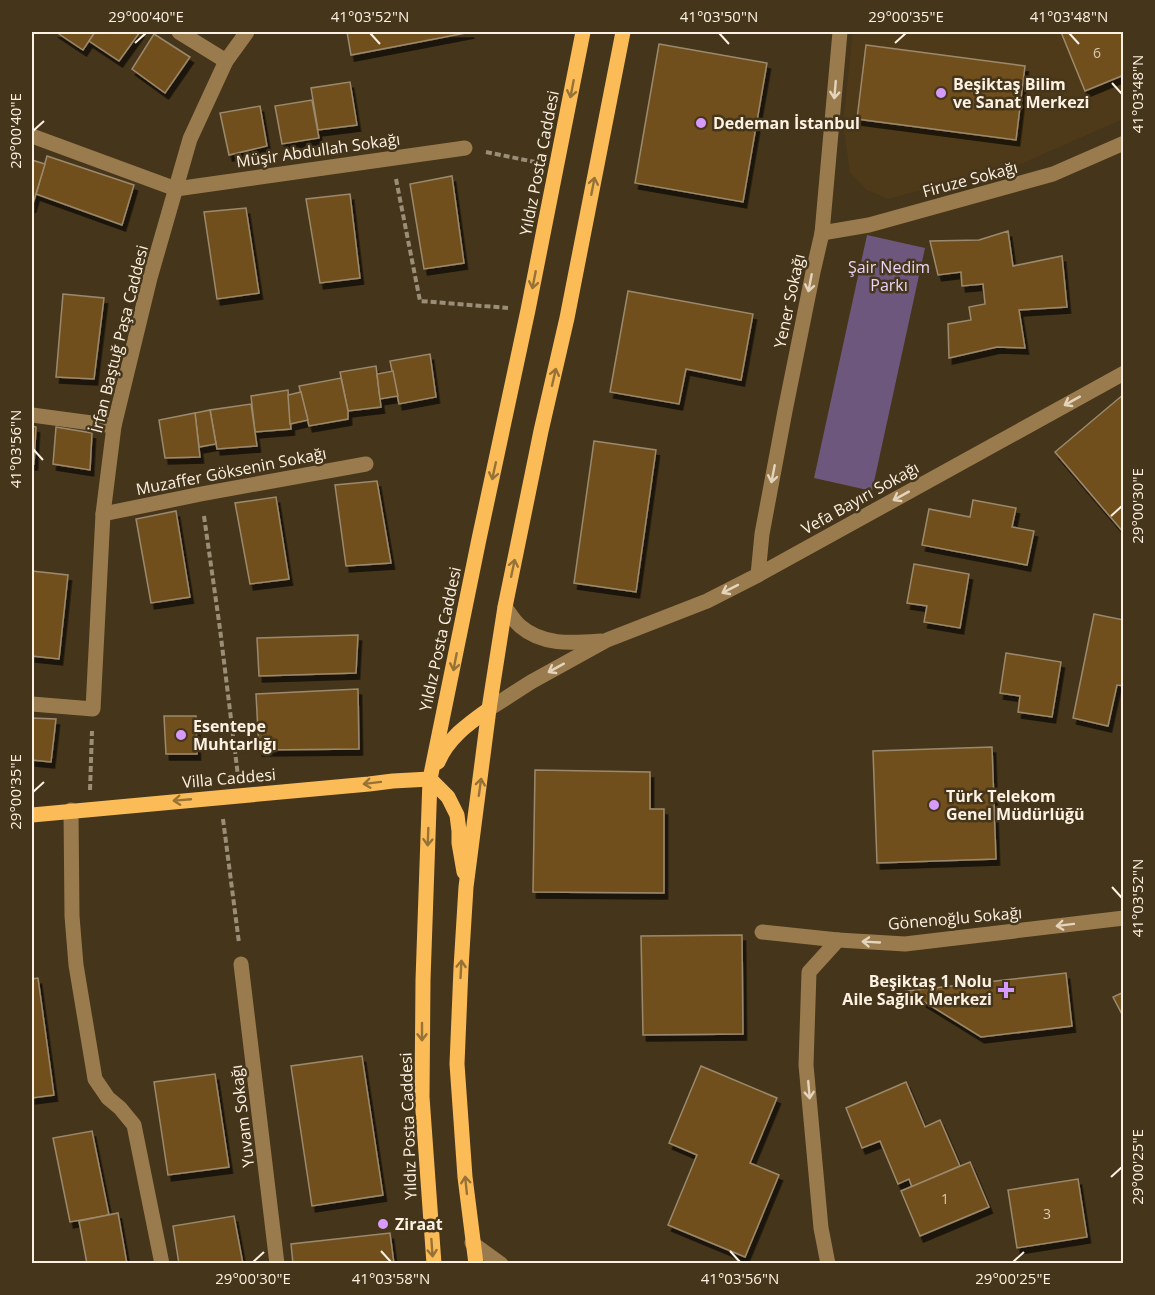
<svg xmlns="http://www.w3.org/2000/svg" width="1155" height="1295" viewBox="0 0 1155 1295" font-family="'Open Sans',sans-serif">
	<defs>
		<filter id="shadow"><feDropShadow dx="3.5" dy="6" stdDeviation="0" flood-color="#0009"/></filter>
	</defs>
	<rect width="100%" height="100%" fill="#45351b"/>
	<path fill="#4e3a19" d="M 853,32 L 1123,32 L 1123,119 L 1023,163 L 888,199 L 867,190 L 850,173 L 843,123 Z"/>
	<path fill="#6d577c" d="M 867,235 L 925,248 L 872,491 L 814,478 Z"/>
	<g fill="#70501b" stroke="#9c896d" stroke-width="1.5" filter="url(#shadow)">
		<path d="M 56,32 L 95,32 L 83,50 Z"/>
		<path d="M 95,32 L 140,32 L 119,61 L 89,41 Z"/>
		<path d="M 347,32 L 471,32 L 351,55 Z"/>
		<path d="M 1061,32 L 1124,32 L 1124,75 L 1085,91 Z"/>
		<path d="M 154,34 L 190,57 L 165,93 L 132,69 Z"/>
		<path d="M 659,44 L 767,63 L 743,202 L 635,183 Z"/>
		<path d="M 866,45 L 1025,66 L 1016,140 L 857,119 Z"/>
		<path d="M 350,82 L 357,125 L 318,130 L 311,88 Z"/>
		<path d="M 312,100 L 319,138 L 282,144 L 275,106 Z"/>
		<path d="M 260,106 L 267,146 L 229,155 L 220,113 Z"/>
		<path d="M 47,156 L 134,185 L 122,225 L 36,194 Z"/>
		<path d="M 32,160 L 45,164 L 32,207 Z"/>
		<path d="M 452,176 L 464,263 L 424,269 L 410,184 Z"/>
		<path d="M 350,194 L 360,278 L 320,283 L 306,199 Z"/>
		<path d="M 246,208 L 259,293 L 217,299 L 204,212 Z"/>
		<path d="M 1008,231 L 1013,266 L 1062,256 L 1067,307 L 1019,310 L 1025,348 L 997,347 L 949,358 L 948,324 L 971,320 L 969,307 L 985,304 L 983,284 L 962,286 L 961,272 L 938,275 L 930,241 L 979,240 Z"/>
		<path d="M 628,291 L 753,314 L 741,380 L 686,369 L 679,404 L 610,392 Z"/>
		<path d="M 63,294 L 104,298 L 94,379 L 56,377 Z"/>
		<path d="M 430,354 L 436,397 L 399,404 L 390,361 Z"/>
		<path d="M 376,366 L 381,407 L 348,411 L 340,372 Z"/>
		<path d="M 393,371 L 398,396 L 380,399 L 377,374 Z"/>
		<path d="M 341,378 L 348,411 L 348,419 L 309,426 L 299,386 Z"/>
		<path d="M 288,390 L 291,429 L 255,432 L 251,396 Z"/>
		<path d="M 301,392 L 308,420 L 290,424 L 288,395 Z"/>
		<path d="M 1124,394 L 1124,533 L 1055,452 Z"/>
		<path d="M 251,404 L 257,446 L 217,449 L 210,410 Z"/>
		<path d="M 210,410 L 216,444 L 199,447 L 195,413 Z"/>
		<path d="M 195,413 L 200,457 L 165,458 L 159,420 Z"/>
		<path d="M 32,426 L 36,427 L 34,464 L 32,464 Z"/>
		<path d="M 56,427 L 92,433 L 90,470 L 53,464 Z"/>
		<path d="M 594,441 L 656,450 L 636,592 L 574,583 Z"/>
		<path d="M 377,481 L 391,563 L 346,566 L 335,485 Z"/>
		<path d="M 276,497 L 289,579 L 250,584 L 235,503 Z"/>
		<path d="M 973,500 L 1016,508 L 1012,527 L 1034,531 L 1027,565 L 922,545 L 929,509 L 970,517 Z"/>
		<path d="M 176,511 L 190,597 L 151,603 L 136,519 Z"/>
		<path d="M 914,564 L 969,574 L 960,628 L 924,622 L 927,606 L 907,603 Z"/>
		<path d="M 32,571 L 68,575 L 59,659 L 32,656 Z"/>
		<path d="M 1094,614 L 1124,620 L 1124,686 L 1117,685 L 1108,726 L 1073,718 Z"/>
		<path d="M 358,635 L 356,673 L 259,676 L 257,638 Z"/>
		<path d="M 1006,653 L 1061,662 L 1052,717 L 1018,712 L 1020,696 L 1000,693 Z"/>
		<path d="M 358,689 L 359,749 L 259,750 L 256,694 Z"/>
		<path d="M 164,716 L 196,716 L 197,754 L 166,754 Z"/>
		<path d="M 32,718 L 56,719 L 51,762 L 32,760 Z"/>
		<path d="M 992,747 L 996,859 L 877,863 L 873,751 Z"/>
		<path d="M 535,770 L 650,772 L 650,809 L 664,809 L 664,893 L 533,892 Z"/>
		<path d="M 742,935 L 743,1034 L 643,1035 L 641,936 Z"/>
		<path d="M 1066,973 L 1072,1026 L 981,1037 L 907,991 Z"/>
		<path d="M 38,978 L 54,1095 L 32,1098 L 32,979 Z"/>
		<path d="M 1124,992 L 1124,1018 L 1113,997 Z"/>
		<path d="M 362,1056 L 383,1195 L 312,1206 L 291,1066 Z"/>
		<path d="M 701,1066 L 777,1098 L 750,1163 L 779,1175 L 745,1257 L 668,1225 L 697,1155 L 669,1143 Z"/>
		<path d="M 215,1074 L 229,1167 L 168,1175 L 154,1082 Z"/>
		<path d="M 906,1082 L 925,1127 L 940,1120 L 960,1166 L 912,1187 L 909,1179 L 898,1184 L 880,1141 L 862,1148 L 846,1108 Z"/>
		<path d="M 92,1131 L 109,1215 L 70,1222 L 53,1138 Z"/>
		<path d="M 970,1162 L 989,1207 L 920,1236 L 901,1191 Z"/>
		<path d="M 1078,1179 L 1087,1237 L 1017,1248 L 1008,1190 Z"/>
		<path d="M 118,1213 L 127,1264 L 87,1264 L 79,1221 Z"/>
		<path d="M 234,1216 L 243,1264 L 179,1264 L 173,1226 Z"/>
		<path d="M 390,1233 L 394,1264 L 293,1264 L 291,1244 Z"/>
	</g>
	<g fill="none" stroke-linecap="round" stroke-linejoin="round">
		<g stroke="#9b8e79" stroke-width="4" stroke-dasharray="6 3" stroke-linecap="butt">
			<path d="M 486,152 L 535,162"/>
			<path d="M 396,179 L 420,301 L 508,308"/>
			<path d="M 204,516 L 220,629 L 238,776"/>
			<path d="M 90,790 L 92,731"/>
			<path d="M 223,819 L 239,943"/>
		</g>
		<g stroke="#9a7b4e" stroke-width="15">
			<path d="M 179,32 L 226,61"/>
			<path d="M 32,136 L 176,189 L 465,148"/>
			<path d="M 822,233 L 869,225 L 1053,174 L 1124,143"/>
			<path d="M 32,415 L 114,426"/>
			<path d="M 103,514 L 201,494 L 366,464"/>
			<path d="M 758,575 L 762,534 L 785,411 L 813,272 L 822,233 L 840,32"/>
			<path d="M 505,607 C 510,614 514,621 520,626 C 543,646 573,643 601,641"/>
			<path d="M 32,704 L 93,709 L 103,514 L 114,426 L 150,278 L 190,139 L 226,61 L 247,32"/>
			<path d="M 489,709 L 531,682 L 607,640 L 707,601 L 758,575 L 1124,373"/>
			<path d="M 71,810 L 72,916 L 76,965 L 95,1079 L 108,1098 L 120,1108 L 134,1125 L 162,1264"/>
			<path d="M 762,932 L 838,940"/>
			<path d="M 241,964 L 277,1264"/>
			<path d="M 472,1243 L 501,1264"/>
			<path d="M 828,1264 L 821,1228 L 806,1065 L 809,972 L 838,940 L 905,944 L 1124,918"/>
		</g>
		<g stroke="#fbbc58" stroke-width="15">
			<path d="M 438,762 C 448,738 468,724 489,709"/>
			<path d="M 430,779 L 448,797 L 457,815 L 459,831 L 459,843 L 464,872"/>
			<path d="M 32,815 L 369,784 L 393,781 L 430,779"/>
			<path d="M 434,1264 L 422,1097 L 423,980 L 430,779 L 479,539 L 528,310 L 583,32"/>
			<path d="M 476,1264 L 465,1177 L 457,1064 L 461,968 L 466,887 L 489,709 L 505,607 L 541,431 L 567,318 L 623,32"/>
		</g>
	</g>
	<defs><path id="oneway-shaft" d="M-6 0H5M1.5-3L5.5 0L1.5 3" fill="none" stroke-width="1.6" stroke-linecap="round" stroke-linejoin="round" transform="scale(1.5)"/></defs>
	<g stroke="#977236">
		<use href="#oneway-shaft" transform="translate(572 89) rotate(101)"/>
		<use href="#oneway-shaft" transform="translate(593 186) rotate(-79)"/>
		<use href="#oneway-shaft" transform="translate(534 280) rotate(101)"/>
		<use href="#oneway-shaft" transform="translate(554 377) rotate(-77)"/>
		<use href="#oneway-shaft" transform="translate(494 471) rotate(102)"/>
		<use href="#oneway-shaft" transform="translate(513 568) rotate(-78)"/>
		<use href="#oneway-shaft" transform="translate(455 662) rotate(101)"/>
		<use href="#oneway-shaft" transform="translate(372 783) rotate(173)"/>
		<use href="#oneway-shaft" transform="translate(480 787) rotate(-82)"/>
		<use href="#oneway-shaft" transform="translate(182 800) rotate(175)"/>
		<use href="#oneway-shaft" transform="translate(428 837) rotate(92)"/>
		<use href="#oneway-shaft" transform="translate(461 969) rotate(-87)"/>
		<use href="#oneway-shaft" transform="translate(422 1032) rotate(90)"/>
		<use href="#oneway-shaft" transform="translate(466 1185) rotate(-96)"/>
		<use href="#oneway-shaft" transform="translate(432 1248) rotate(86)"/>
	</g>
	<g stroke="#e4d4bd">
		<use href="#oneway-shaft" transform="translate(835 90) rotate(95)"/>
		<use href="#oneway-shaft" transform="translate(810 283) rotate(101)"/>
		<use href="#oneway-shaft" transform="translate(1072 401) rotate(151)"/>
		<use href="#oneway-shaft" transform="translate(773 474) rotate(101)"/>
		<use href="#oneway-shaft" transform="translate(901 496) rotate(151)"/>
		<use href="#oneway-shaft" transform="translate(730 589) rotate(153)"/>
		<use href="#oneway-shaft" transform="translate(556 668) rotate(151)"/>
		<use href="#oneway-shaft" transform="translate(1065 925) rotate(173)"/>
		<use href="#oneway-shaft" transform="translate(871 942) rotate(-177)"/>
		<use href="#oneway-shaft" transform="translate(809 1090) rotate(85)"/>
	</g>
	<path fill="none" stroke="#fcf1e2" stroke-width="2" d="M 370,33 L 380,44M 719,33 L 729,44M 1069,33 L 1079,44M 135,43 L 146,33M 895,43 L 906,33M 1112,83 L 1122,94M 33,131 L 44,121M 33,449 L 43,460M 1111,516 L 1122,506M 33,792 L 44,782M 1112,887 L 1122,898M 1111,1177 L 1122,1167M 381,1251 L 391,1262M 730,1251 L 740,1262M 253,1262 L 264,1252M 1013,1262 L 1024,1252"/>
	<g fill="#d69bfa" stroke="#45351b" stroke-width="2">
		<circle cx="941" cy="93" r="6"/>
		<circle cx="701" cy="123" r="6"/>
		<circle cx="181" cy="735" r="6"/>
		<circle cx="934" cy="805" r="6"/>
		<path d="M1003 981h6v6h6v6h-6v6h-6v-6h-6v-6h6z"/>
		<circle cx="383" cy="1224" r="6"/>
	</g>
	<g text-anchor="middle" stroke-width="5" stroke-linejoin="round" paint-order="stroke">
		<g font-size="14" fill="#d9c9b0">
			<text x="1097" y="58">6</text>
			<text x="945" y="1204">1</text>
			<text x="1047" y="1219">3</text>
		</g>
		<g font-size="16" font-weight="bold" fill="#fcf1e2" stroke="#45351b" text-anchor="start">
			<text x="953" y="90">Beşiktaş Bilim<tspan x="953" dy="18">ve Sanat Merkezi</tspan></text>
			<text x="713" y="129">Dedeman İstanbul</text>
			<text x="193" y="732">Esentepe<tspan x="193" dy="18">Muhtarlığı</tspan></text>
			<text x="946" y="802">Türk Telekom<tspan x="946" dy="18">Genel Müdürlüğü</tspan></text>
			<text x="992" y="987" text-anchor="end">Beşiktaş 1 Nolu<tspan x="992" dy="18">Aile Sağlık Merkezi</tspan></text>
			<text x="395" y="1230">Ziraat</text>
		</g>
		<g font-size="16" fill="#fcf1e2" stroke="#45351b">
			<text transform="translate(318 150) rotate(-8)" y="6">Müşir Abdullah Sokağı</text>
			<text transform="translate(539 163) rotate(-79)" y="6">Yıldız Posta Caddesi</text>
			<text transform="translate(970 179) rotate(-15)" y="6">Firuze Sokağı</text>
			<text transform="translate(789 301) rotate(-78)" y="6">Yener Sokağı</text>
			<text transform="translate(119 339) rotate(-76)" y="6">İrfan Baştuğ Paşa Caddesi</text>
			<text transform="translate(231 471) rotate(-11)" y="6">Muzaffer Göksenin Sokağı</text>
			<text transform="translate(860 498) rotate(-29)" y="6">Vefa Bayırı Sokağı</text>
			<text transform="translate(440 639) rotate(-78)" y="6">Yıldız Posta Caddesi</text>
			<text transform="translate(229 778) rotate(-5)" y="6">Villa Caddesi</text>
			<text transform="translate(955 918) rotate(-5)" y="6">Gönenoğlu Sokağı</text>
			<text transform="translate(242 1116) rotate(-97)" y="6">Yuvam Sokağı</text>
			<text transform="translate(408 1126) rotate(-92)" y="6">Yıldız Posta Caddesi</text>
		</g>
		<g font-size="16" fill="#ead5f8" stroke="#45351b">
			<text x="889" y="273">Şair Nedim<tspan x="889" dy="18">Parkı</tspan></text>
		</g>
	</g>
	<rect width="1155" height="1295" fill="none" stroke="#45351b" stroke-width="66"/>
	<rect x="33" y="33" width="1089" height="1229" fill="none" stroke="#fcf1e2" stroke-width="2"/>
	<g font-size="15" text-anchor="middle" fill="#fcf1e2">
		<text x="146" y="22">29°00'40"E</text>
		<text x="370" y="22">41°03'52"N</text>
		<text x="719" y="22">41°03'50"N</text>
		<text x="906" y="22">29°00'35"E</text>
		<text x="1069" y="22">41°03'48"N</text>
		<text transform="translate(1138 94) rotate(-90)" y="5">41°03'48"N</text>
		<text transform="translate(16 131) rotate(-90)" y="5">29°00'40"E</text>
		<text transform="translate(16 449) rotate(-90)" y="5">41°03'56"N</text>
		<text transform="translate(1138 506) rotate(-90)" y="5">29°00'30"E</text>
		<text transform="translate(16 792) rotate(-90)" y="5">29°00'35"E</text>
		<text transform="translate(1138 898) rotate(-90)" y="5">41°03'52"N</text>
		<text transform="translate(1138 1167) rotate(-90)" y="5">29°00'25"E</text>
		<text x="253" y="1284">29°00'30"E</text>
		<text x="391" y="1284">41°03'58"N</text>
		<text x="740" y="1284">41°03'56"N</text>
		<text x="1013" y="1284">29°00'25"E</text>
	</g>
</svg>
